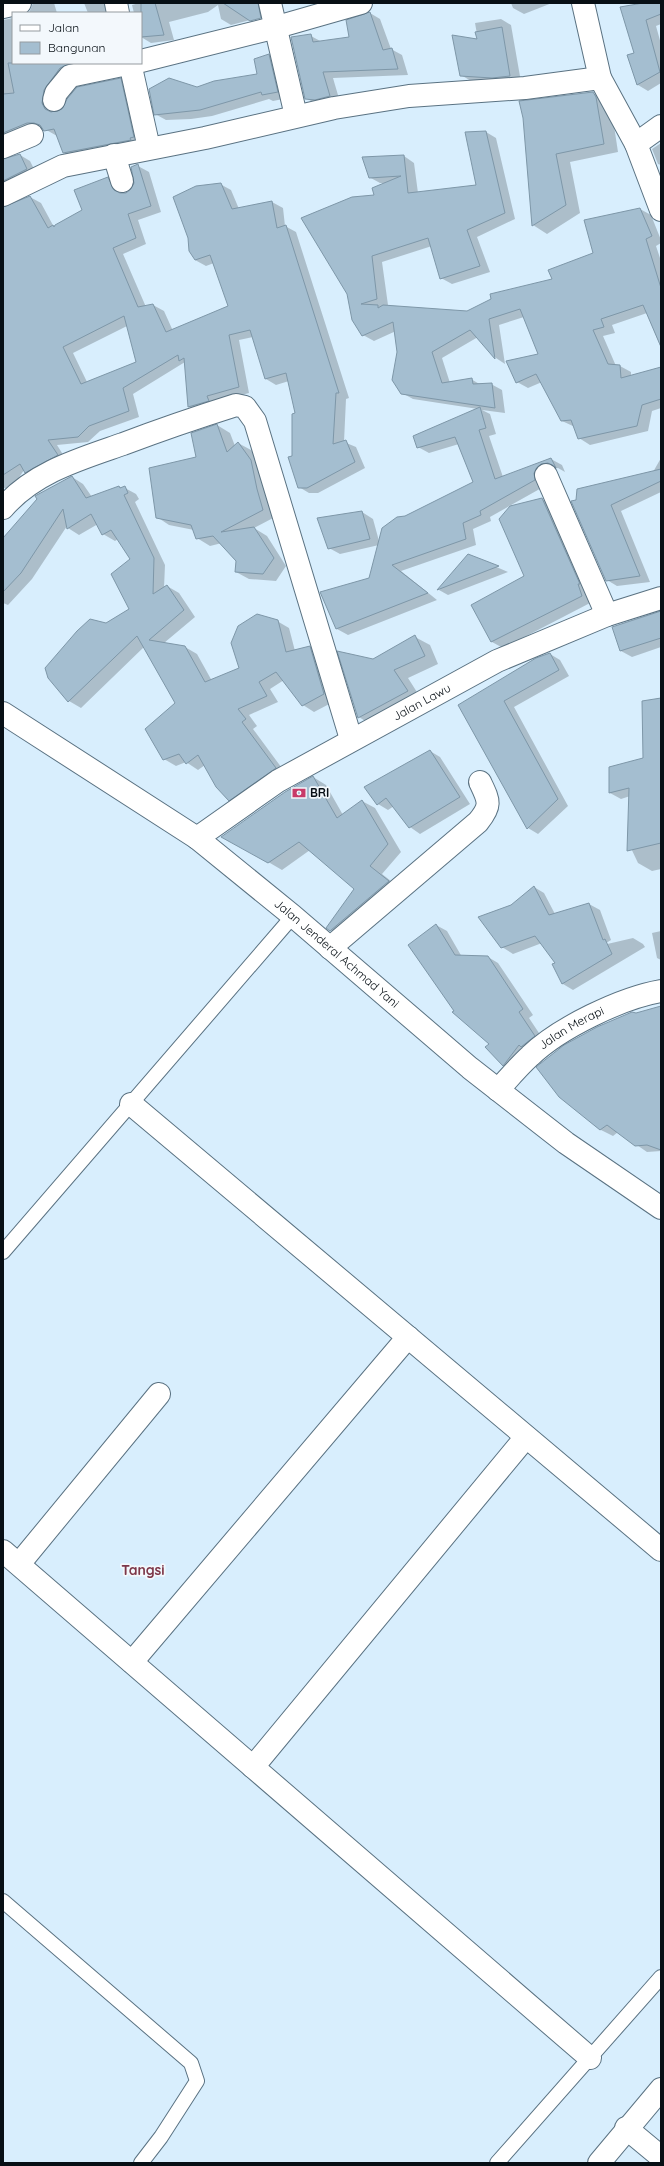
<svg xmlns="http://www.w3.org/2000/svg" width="664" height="2166" viewBox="0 0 664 2166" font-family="Quicksand,sans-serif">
	<rect width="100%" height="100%" fill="#d8eefd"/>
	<g fill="#0003" fill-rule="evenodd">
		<path d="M 33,3 L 54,3 L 57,13 L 29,13 Z"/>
		<path d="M 84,3 L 116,3 L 114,13 L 88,13 Z"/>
		<path d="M 139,3 L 269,3 L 269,15 L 231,25 L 221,19 L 218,5 L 208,12 L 169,22 L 174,40 L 151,43 L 141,37 L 141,13 L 134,13 L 132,5 Z"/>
		<path d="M 511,3 L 552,3 L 524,14 L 513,8 Z"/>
		<path d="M 650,3 L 661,3 L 661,24 L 656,26 L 661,44 L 661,83 L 648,91 L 638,85 L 628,56 L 635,53 Z"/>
		<path d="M 370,13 L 380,19 L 391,49 L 402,55 L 408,75 L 333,78 L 340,102 L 316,104 L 306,98 L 311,36 L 322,42 L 350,38 Z"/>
		<path d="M 13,18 L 13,63 L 106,63 L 78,69 L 52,110 L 55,113 L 120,79 L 131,85 L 144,143 L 74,159 L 64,153 L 57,136 L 43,128 L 3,147 L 3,20 Z"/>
		<path d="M 501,19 L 511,25 L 521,82 L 471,81 L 461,75 L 478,40 L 475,23 Z"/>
		<path d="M 269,55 L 279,61 L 288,98 L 273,101 L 269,99 L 212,116 L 191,119 L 166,120 L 155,114 L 198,88 L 258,75 Z"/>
		<path d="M 593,93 L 608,101 L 611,106 L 618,152 L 570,162 L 580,213 L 547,234 L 533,225 L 524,117 Z"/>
		<path d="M 486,132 L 496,138 L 515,219 L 477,237 L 490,272 L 452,284 L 441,278 L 432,246 L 382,262 L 388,305 L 383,306 L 467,312 L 554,279 L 594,254 L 640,209 L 651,215 L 661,240 L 661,243 L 656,246 L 661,261 L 661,348 L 647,313 L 612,325 L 615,333 L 603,336 L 616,366 L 620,366 L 631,372 L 631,376 L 661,369 L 661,408 L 652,411 L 648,431 L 590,445 L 579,438 L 575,427 L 562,421 L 542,382 L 528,388 L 517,382 L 540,354 L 524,317 L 499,325 L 505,364 L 496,358 L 478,337 L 442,358 L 450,383 L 471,379 L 481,385 L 491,384 L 502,390 L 505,413 L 482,410 L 490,414 L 496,434 L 489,436 L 503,477 L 551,459 L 562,465 L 565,472 L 558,468 L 551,469 L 545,486 L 490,517 L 491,521 L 473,529 L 476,545 L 401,571 L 437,600 L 348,635 L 337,629 L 370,579 L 379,545 L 340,554 L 329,548 L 362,512 L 373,519 L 379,541 L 405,517 L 475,482 L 459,444 L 429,453 L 418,447 L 478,409 L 413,399 L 402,393 L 396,331 L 374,341 L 363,335 L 353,320 L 376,196 L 387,183 L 380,183 L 369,177 L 404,156 L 414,163 L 418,193 L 477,186 Z"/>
		<path d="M 661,143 L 661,165 L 658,164 L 652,149 Z"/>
		<path d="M 20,155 L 30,161 L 37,175 L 3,194 L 3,160 Z"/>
		<path d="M 138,166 L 149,172 L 161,212 L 138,220 L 146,244 L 123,254 L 146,307 L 153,305 L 164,311 L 173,331 L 230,307 L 214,263 L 206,266 L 195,260 L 220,184 L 231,190 L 239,209 L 272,202 L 283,208 L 285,226 L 296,232 L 349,398 L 346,399 L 344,442 L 356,447 L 365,468 L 318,493 L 309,493 L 299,487 L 293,456 L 297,413 L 289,381 L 276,385 L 266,379 L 253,337 L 239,340 L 249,393 L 217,402 L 200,413 L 189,407 L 185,362 L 133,394 L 139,417 L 100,431 L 88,442 L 57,445 L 67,461 L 36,478 L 24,470 L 10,491 L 3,487 L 3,206 L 4,208 L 30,197 L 41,203 L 55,229 L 84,210 L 108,178 L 118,184 L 123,194 L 132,190 ZM 127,326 L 138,363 L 87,382 L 73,353 Z"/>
		<path d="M 217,425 L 230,433 L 235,446 L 238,443 L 251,450 L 264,468 L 275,517 L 254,528 L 267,536 L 286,566 L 276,581 L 249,579 L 236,572 L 237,561 L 222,543 L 210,546 L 197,538 L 194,530 L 169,525 L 157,517 Z"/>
		<path d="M 661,458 L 661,492 L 621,511 L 650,582 L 617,586 L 607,580 L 572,502 L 653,472 Z"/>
		<path d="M 72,477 L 83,484 L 92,497 L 119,487 L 125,488 L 136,494 L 139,499 L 135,502 L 165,565 L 164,588 L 167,586 L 179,593 L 195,617 L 164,643 L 185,647 L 197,654 L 212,681 L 241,668 L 277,621 L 289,628 L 295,651 L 310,647 L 321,654 L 335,701 L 314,712 L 303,705 L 284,680 L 270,689 L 278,702 L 249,715 L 257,726 L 253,729 L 287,775 L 241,806 L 229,800 L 205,765 L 198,770 L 186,762 L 176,766 L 164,759 L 177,704 L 145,646 L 81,708 L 69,701 L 58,690 L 107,624 L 131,609 L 131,559 L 118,539 L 115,541 L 103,534 L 98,524 L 79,535 L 68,528 L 67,526 L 32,579 L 8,605 L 3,603 L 3,540 Z"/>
		<path d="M 542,499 L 553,505 L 592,602 L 503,648 L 492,642 L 472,606 L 526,577 Z"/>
		<path d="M 469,555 L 508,572 L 448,595 L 439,590 Z"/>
		<path d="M 661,612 L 661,647 L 632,657 L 621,651 L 613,627 Z"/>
		<path d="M 415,637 L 430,645 L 438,664 L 408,678 L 422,700 L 373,726 L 359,717 L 373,660 Z"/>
		<path d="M 550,654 L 560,660 L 569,676 L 514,707 L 568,806 L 538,834 L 528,828 L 460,705 Z"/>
		<path d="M 661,701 L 661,786 L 621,799 L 610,793 L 610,768 L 644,759 Z"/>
		<path d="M 430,751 L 440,757 L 470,804 L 420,834 L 410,827 L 394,806 L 388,810 L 378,804 Z"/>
		<path d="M 313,777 L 326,785 L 343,815 L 362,801 L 375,808 L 401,852 L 382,874 L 401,889 L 344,938 L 327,928 L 355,889 L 310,850 L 282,870 L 223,836 Z"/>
		<path d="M 661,810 L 661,869 L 652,871 L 638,863 L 629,844 Z"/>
		<path d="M 534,887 L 544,893 L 555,914 L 589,904 L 600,910 L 611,940 L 603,945 L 633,938 L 643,944 L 645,947 L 573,990 L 563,984 L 554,965 L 556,963 L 542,943 L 513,954 L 502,947 L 512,906 Z"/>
		<path d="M 436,925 L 447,931 L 462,957 L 488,957 L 498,963 L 533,1015 L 529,1018 L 545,1042 L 514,1071 L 504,1065 L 491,1044 L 455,1011 Z"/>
		<path d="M 661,931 L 661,960 L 657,958 L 652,933 Z"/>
		<path d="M 661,1007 L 661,1151 L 647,1152 L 618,1132 L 613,1136 L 601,1130 L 560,1096 L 636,1014 Z"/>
	</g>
	<g fill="#a4bed0" stroke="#7e97a8" fill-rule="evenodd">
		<path d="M 141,3 L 155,3 L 164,35 L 141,37 Z"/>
		<path d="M 223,3 L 258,3 L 261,18 L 250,21 Z"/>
		<path d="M 643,3 L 661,3 L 661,14 L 646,20 L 660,72 L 637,85 L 627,55 L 634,53 L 620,7 Z"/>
		<path d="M 370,12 L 383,50 L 392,48 L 398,69 L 323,72 L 330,96 L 315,100 L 305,99 L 291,37 L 311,34 L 313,42 L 349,37 L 346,20 Z"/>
		<path d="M 502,27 L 510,76 L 492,78 L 460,76 L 452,35 L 477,39 L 475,32 Z"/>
		<path d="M 269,54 L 278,92 L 262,95 L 261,92 L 200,110 L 154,115 L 149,89 L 169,78 L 197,87 L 214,81 L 257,74 L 254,59 Z"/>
		<path d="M 8,63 L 71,63 L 60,68 L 44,90 L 42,103 L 45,109 L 51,112 L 62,109 L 67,99 L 77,87 L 121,78 L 134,137 L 130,138 L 131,140 L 63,153 L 54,129 L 44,131 L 40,125 L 34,123 L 27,123 L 3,133 L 3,94 L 14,93 Z"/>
		<path d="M 593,92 L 596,97 L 604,144 L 556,154 L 566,205 L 532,226 L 523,118 L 519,101 Z"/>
		<path d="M 486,131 L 505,213 L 467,230 L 480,266 L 440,279 L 428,238 L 372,256 L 377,299 L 361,304 L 378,305 L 378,308 L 383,305 L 467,311 L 491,299 L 490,294 L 552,279 L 548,270 L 593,253 L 584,220 L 640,208 L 652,236 L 646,239 L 661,288 L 661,347 L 643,305 L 601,319 L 604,327 L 593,330 L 608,364 L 620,365 L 621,378 L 661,367 L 661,399 L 642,405 L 637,426 L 578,439 L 571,420 L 561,421 L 536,374 L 516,383 L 506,361 L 538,354 L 520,309 L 489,319 L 495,359 L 470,330 L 432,352 L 442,383 L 472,378 L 473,384 L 492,383 L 495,408 L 401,394 L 392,380 L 397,352 L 393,322 L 362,336 L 352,320 L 347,294 L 301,218 L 352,197 L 374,195 L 372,188 L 401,176 L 369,178 L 362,157 L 404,155 L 408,193 L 476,185 L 465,132 Z"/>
		<path d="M 20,154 L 27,169 L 3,181 L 3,159 Z"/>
		<path d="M 138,164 L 151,206 L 128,214 L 136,238 L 113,248 L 138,307 L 153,304 L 166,332 L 228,306 L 210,255 L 195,260 L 189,251 L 188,238 L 173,197 L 196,186 L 221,183 L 232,209 L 272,201 L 277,228 L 286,225 L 339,393 L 336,393 L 333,444 L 346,440 L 355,462 L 307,488 L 298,488 L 288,457 L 292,456 L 292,414 L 295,413 L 286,373 L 265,379 L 250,330 L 229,335 L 239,387 L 207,396 L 209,401 L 188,407 L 184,358 L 179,361 L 178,355 L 123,388 L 129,411 L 89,426 L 78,437 L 48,440 L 58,455 L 25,473 L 20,464 L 3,475 L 3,207 L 30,196 L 48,228 L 53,225 L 54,227 L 55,225 L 82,210 L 74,190 L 108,177 L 114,190 L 120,193 L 126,193 L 131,189 L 134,183 L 131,167 ZM 124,316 L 136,362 L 81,384 L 63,347 Z"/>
		<path d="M 480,407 L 486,428 L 479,430 L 495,479 L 551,458 L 556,468 L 548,463 L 541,464 L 534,473 L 535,480 L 480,511 L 481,515 L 463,523 L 466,539 L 392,565 L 428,593 L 336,629 L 320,592 L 369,578 L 382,528 L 397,517 L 405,516 L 473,482 L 455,437 L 417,448 L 413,436 Z"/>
		<path d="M 217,424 L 227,452 L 238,442 L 251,460 L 257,489 L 263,510 L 221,532 L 254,527 L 274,558 L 263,574 L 235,572 L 236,561 L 213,536 L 196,539 L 191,525 L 156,518 L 149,468 L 196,457 L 191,433 Z"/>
		<path d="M 661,469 L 661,481 L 611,505 L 640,576 L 606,581 L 571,501 L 576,500 L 577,489 Z"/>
		<path d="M 72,476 L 86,498 L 119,486 L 120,488 L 125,486 L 128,493 L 124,495 L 154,558 L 153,594 L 167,585 L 184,610 L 149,640 L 185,646 L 205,682 L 239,668 L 231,643 L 238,626 L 257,614 L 278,620 L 286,652 L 310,646 L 324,694 L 302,706 L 276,672 L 259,682 L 267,696 L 238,709 L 246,719 L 242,722 L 276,768 L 229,801 L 216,787 L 198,755 L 186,764 L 179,754 L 163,760 L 145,729 L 175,703 L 137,636 L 68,702 L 48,678 L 45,668 L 77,631 L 90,619 L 106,623 L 129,609 L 111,574 L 130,559 L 111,530 L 102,535 L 91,514 L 67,529 L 63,509 L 21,573 L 3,592 L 3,538 L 37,499 L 35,496 Z"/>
		<path d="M 542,498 L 580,584 L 578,584 L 582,596 L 491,642 L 471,605 L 524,576 L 499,519 L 510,506 Z"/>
		<path d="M 362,511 L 370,539 L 328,549 L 317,518 Z"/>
		<path d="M 468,554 L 499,566 L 437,590 Z"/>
		<path d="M 661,611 L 661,638 L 620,651 L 612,627 Z"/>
		<path d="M 415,635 L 425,656 L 394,670 L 408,691 L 358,718 L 337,651 L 373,659 Z"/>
		<path d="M 550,653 L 559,670 L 504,701 L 558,799 L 527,829 L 458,705 L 536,658 Z"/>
		<path d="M 661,698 L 661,843 L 627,851 L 629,788 L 609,793 L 609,767 L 643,758 L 642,701 Z"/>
		<path d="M 430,750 L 460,797 L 409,828 L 386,798 L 377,805 L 364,787 Z"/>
		<path d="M 313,776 L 337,818 L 362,800 L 388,844 L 370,866 L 389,881 L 330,931 L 326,928 L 354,889 L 299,842 L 268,863 L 221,837 L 285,792 Z"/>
		<path d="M 534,886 L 549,915 L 589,903 L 603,940 L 605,939 L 612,954 L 562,984 L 552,964 L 555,963 L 535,936 L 501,948 L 478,917 L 511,905 Z"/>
		<path d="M 436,924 L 455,955 L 488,956 L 523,1009 L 519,1012 L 535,1036 L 521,1047 L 519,1045 L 503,1066 L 485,1047 L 489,1044 L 452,1012 L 454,1011 L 408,945 Z"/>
		<path d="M 661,1006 L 661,1150 L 647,1145 L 635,1146 L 607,1125 L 600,1130 L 559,1097 L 536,1067 L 564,1045 L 597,1027 L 632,1012 L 636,1013 Z"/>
	</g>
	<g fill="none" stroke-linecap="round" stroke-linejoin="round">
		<g stroke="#5a7282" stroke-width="16">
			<g id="lane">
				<path d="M 3,1252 L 293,916"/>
				<path d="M 3,1901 L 191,2063 L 197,2081 L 161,2137 L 141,2163"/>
				<path d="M 497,2163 L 661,1977"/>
			</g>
		</g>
		<g stroke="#5a7282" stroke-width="24">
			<g id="street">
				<path d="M 116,3 L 118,13"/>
				<path d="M 270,3 L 296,116"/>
				<path d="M 583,3 L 600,78"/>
				<path d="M 3,7 L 20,3"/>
				<path d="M 141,61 L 277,27 L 361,3"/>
				<path d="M 130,63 L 149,148"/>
				<path d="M 54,100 L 56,93 L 70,76 L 132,63"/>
				<path d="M 661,126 L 636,144 L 661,210"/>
				<path d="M 3,147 L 32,135"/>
				<path d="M 114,155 L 122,181"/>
				<path d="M 3,195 L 63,166 L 205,138 L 334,108 L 409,96 L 525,88 L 600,78 L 636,144"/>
				<path d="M 546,475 L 607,615"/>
				<path d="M 3,508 C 34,472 80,459 123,444 C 160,430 198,417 236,405 L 245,407 L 255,421 L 351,739"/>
				<path id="s1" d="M 197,838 L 278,781 L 497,661 L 607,615 L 661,598"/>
				<path d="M 330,948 L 478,822 C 492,805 489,801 480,782"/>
				<path id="s2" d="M 498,1090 C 508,1079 518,1067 530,1056 C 559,1028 621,998 661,991"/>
				<path d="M 131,1104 L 661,1550"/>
				<path d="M 3,1551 L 590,2058"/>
				<path d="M 19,1564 L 159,1394"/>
				<path d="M 132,1662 L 408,1337"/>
				<path d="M 253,1767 L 526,1437"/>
				<path d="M 626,2128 L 661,2157"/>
				<path d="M 599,2163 L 661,2089"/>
			</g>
		</g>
		<g stroke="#5a7282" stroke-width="24">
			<g id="secondary">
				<path id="s3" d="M 3,713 L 197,838 L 293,916 L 470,1068 L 566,1143 L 661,1208"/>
			</g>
		</g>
		<use href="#lane" stroke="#fff" stroke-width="14"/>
		<use href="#street" stroke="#fff" stroke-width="22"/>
		<use href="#secondary" stroke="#fff" stroke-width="22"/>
	</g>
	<defs>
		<g id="bank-bare" transform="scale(1.08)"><path d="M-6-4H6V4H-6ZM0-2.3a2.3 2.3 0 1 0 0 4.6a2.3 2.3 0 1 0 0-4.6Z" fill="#c83a68" stroke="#f3f8fc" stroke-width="2.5" paint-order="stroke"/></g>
	</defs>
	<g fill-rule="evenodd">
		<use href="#bank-bare" x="299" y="793"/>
	</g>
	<g text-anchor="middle" stroke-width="3.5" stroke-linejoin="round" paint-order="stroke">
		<g font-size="12" fill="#070f15" stroke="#f3f8fc">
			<text dy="4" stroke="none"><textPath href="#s1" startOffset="263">Jalan Lawu</textPath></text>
			<text dy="4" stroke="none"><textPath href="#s3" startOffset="412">Jalan Jenderal Achmad Yani</textPath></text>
			<text dy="4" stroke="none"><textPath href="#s2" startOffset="97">Jalan Merapi</textPath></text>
		</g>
		<g font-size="12" font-weight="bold" fill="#070f15" stroke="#f3f8fc" text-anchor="start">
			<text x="310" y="797">BRI</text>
		</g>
		<g font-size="14" font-weight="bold" fill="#7d3749" stroke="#f3f8fc">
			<text x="143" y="1575">Tangsi</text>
		</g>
	</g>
	<rect width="664" height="2166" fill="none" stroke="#070f15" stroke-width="8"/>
	<rect x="12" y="12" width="130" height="52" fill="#f3f8fc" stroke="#959ba0"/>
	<rect x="20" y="25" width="20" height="6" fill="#ffffff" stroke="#959ba0"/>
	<text x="48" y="32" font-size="12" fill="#070f15">Jalan</text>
	<rect x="20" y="42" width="20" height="12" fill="#a4bed0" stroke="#959ba0"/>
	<text x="48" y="52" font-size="12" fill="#070f15">Bangunan</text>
</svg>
